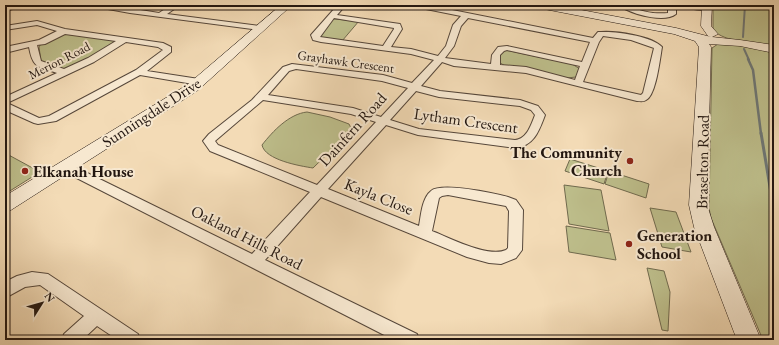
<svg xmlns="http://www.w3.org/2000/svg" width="779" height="345" viewBox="0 0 779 345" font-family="'EB Garamond',serif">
	<rect width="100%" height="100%" fill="#f3dbb6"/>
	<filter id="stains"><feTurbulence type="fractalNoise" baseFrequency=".005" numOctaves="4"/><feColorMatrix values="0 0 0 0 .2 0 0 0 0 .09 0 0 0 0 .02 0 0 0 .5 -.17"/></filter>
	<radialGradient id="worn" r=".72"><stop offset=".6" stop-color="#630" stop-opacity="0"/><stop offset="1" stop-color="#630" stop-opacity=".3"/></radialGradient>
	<g fill="#bebf8c" stroke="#706a4e">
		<path d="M 713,5 L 770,5 L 774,21 L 774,47 C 757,44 724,42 713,30 Z"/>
		<path d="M 334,19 L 359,21 L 342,41 L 319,37 L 331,21 Z"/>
		<path d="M 65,34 L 114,40 L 115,41 C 109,50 75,68 65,69 C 57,70 48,64 41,61 L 39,47 L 40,45 Z"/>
		<path d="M 726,43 L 774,52 L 774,340 L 763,340 L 711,218 L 709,208 L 712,48 L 718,44 Z"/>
		<path d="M 505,50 L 572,64 L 580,69 L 576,77 L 567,78 L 505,66 L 499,62 L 500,55 Z"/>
		<path d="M 307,112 L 330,117 L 349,124 L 352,130 L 313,168 C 300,166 265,160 262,145 C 273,131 289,114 307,112 Z"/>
		<path d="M 5,153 L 40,172 L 5,194 Z"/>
		<path d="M 570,159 L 608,171 L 604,184 L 565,171 Z"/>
		<path d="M 609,171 L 649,184 L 646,198 L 605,184 Z"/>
		<path d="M 564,185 L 601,190 L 609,231 L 569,224 Z"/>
		<path d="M 650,208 L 676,212 L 691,252 L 662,247 Z"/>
		<path d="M 566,226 L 610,233 L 616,260 L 569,252 Z"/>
		<path d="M 647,268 L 664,271 L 670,292 L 668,331 L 662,330 Z"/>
	</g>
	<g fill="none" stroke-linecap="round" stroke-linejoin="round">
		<g stroke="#6e7776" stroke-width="2">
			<path d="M 743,37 L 745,5"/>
			<path d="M 744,49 L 749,60"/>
		</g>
		<path stroke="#6e7776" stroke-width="2.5" d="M 748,59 L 753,70 L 761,134"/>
		<path stroke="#6e7776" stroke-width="3" d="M 761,133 L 774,211"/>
		<g stroke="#56473a" stroke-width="2">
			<g id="street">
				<path d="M 14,5 L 28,5 L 5,11 L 5,7 Z"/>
				<path d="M 93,5 L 109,5 L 159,13 L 171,5 L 180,5 L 167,14 L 260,26 L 264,28 L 260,30 L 130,13 L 97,7 Z"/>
				<path d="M 335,5 L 343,5 L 343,8 L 337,15 L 400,24 L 402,29 L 391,47 L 411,49 L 438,56 L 446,46 L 453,25 L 461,16 L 416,7 L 412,5 L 427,5 L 593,38 L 598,32 L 601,32 C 616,31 652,36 662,47 C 660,58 656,96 646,100 C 644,102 640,101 637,101 L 526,73 L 454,66 L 442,62 L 421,86 L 440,91 L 520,100 L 538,106 L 545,115 C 539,131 534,146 515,148 L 418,135 L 386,125 L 328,189 L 419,226 C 421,215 422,198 431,191 C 441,182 494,193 508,197 L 516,200 L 523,210 L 522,250 L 516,258 L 501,264 L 489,263 L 467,257 L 321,197 L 265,260 L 417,334 L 419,340 L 394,340 L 61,170 L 59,167 L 61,164 L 69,164 L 252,254 L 310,192 L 210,151 L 203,141 L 209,134 L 252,100 L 283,67 L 292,64 L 383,75 L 412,83 L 434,60 L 411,54 L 321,42 L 313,40 L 311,35 L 335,8 ZM 334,18 L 394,28 L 394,29 L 383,46 L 320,37 ZM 468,18 L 590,42 L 582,62 L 507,46 L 498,47 L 492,55 L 491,64 L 445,58 L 454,46 L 461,26 ZM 603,36 L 631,40 L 654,48 L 643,93 L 641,95 L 583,82 L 599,42 ZM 507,50 L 580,66 L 575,80 L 526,67 L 500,65 L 500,55 L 504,51 ZM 296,69 L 382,81 L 408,88 L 381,117 L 353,108 L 268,95 L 289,71 ZM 416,91 L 439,97 L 520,106 L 531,110 L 535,115 C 531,125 527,139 515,140 L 419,129 L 390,120 ZM 263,100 L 351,114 L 376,122 L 317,185 L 218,145 L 215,141 ZM 448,195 L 506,206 L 509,211 L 508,248 L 506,250 C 488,258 450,238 432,231 L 439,198 L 442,196 Z"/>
				<path d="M 624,5 L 632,5 C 639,13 658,14 668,13 L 668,5 L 676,5 L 676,14 C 665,23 637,15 625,9 Z"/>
				<path d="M 683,5 L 701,5 L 711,8 C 705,12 689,9 683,5 Z"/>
				<path d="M 37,21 L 65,29 L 163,43 L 171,47 L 171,52 L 147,71 L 199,79 L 204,82 L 199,85 L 140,75 L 56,121 L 38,124 L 34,123 L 5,110 L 5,97 L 57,73 C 38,66 33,69 29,47 L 5,53 L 5,47 L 39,40 L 57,31 L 37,25 L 5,30 L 5,26 ZM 65,34 L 116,41 L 88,58 L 64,69 L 41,61 L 37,45 L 45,44 ZM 126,42 L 158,47 L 163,50 L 136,70 L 49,116 L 39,118 L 7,103 L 94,62 Z"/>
				<path d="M 32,272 L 48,274 L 138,334 L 140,340 L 118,340 L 97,326 L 82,340 L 62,340 L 64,334 L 84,316 L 40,285 L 25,287 L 5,298 L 5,282 L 17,276 Z"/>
			</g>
		</g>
		<g stroke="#221610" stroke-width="1">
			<g id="secondary">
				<path d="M 281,5 L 292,5 L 197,91 L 11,210 L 5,212 L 5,196 L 187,85 Z"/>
				<path d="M 534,5 L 555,5 L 676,28 L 711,37 L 708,36 L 701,26 L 702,5 L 712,5 L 711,26 L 718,34 L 712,37 L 740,40 L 774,45 L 774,53 L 740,46 L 709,44 L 711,47 L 707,205 L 714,227 L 761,340 L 737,340 L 694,227 L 689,205 L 699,47 L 695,41 L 674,34 L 539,8 Z"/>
			</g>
		</g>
		<use href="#street" fill="#f7e8d0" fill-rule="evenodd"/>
		<use href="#secondary" fill="#f7e8d0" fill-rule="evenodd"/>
	</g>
	<g fill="#8f2418" stroke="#f7e8d0" stroke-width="1.5">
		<circle cx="630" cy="161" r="4"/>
		<circle cx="25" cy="171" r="4"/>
		<circle cx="629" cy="244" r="4"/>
	</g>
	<g text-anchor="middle" stroke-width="4" stroke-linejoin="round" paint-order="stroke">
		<g font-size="13" fill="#221610" stroke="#f7e8d0">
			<text transform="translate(59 60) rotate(-27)" y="5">Merion Road</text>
			<text transform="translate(346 61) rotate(8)" y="5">Grayhawk Crescent</text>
		</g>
		<g font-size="16" fill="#221610" stroke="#f7e8d0">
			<text transform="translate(151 112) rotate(-33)" y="6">Sunningdale Drive</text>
			<text transform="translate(466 120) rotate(8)" y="6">Lytham Crescent</text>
			<text transform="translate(352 129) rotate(-48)" y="6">Dainfern Road</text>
			<text transform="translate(702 162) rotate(-89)" y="6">Braselton Road</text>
			<text transform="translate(379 196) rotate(22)" y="6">Kayla Close</text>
			<text transform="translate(247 237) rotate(27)" y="6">Oakland Hills Road</text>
		</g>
		<g font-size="16" font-weight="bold" fill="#221610" stroke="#f7e8d0" text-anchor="start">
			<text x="622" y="158" text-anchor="end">The Community<tspan x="622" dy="18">Church</tspan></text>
			<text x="33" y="177">Elkanah House</text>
			<text x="637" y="241">Generation<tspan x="637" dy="18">School</tspan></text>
		</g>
	</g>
	<rect width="779" height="345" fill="none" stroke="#f3dbb6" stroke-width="20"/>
	<rect x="6" y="6" width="767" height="333" fill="none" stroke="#221610" stroke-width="2"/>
	<rect x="10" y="10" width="759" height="325" fill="none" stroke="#221610"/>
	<g transform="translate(42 303) rotate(53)" stroke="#f7e8d0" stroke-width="3" paint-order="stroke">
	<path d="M0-3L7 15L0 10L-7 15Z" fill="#221610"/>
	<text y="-6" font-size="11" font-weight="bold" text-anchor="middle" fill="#221610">N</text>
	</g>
	<rect width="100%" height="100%" filter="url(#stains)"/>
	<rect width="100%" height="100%" fill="url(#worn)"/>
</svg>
